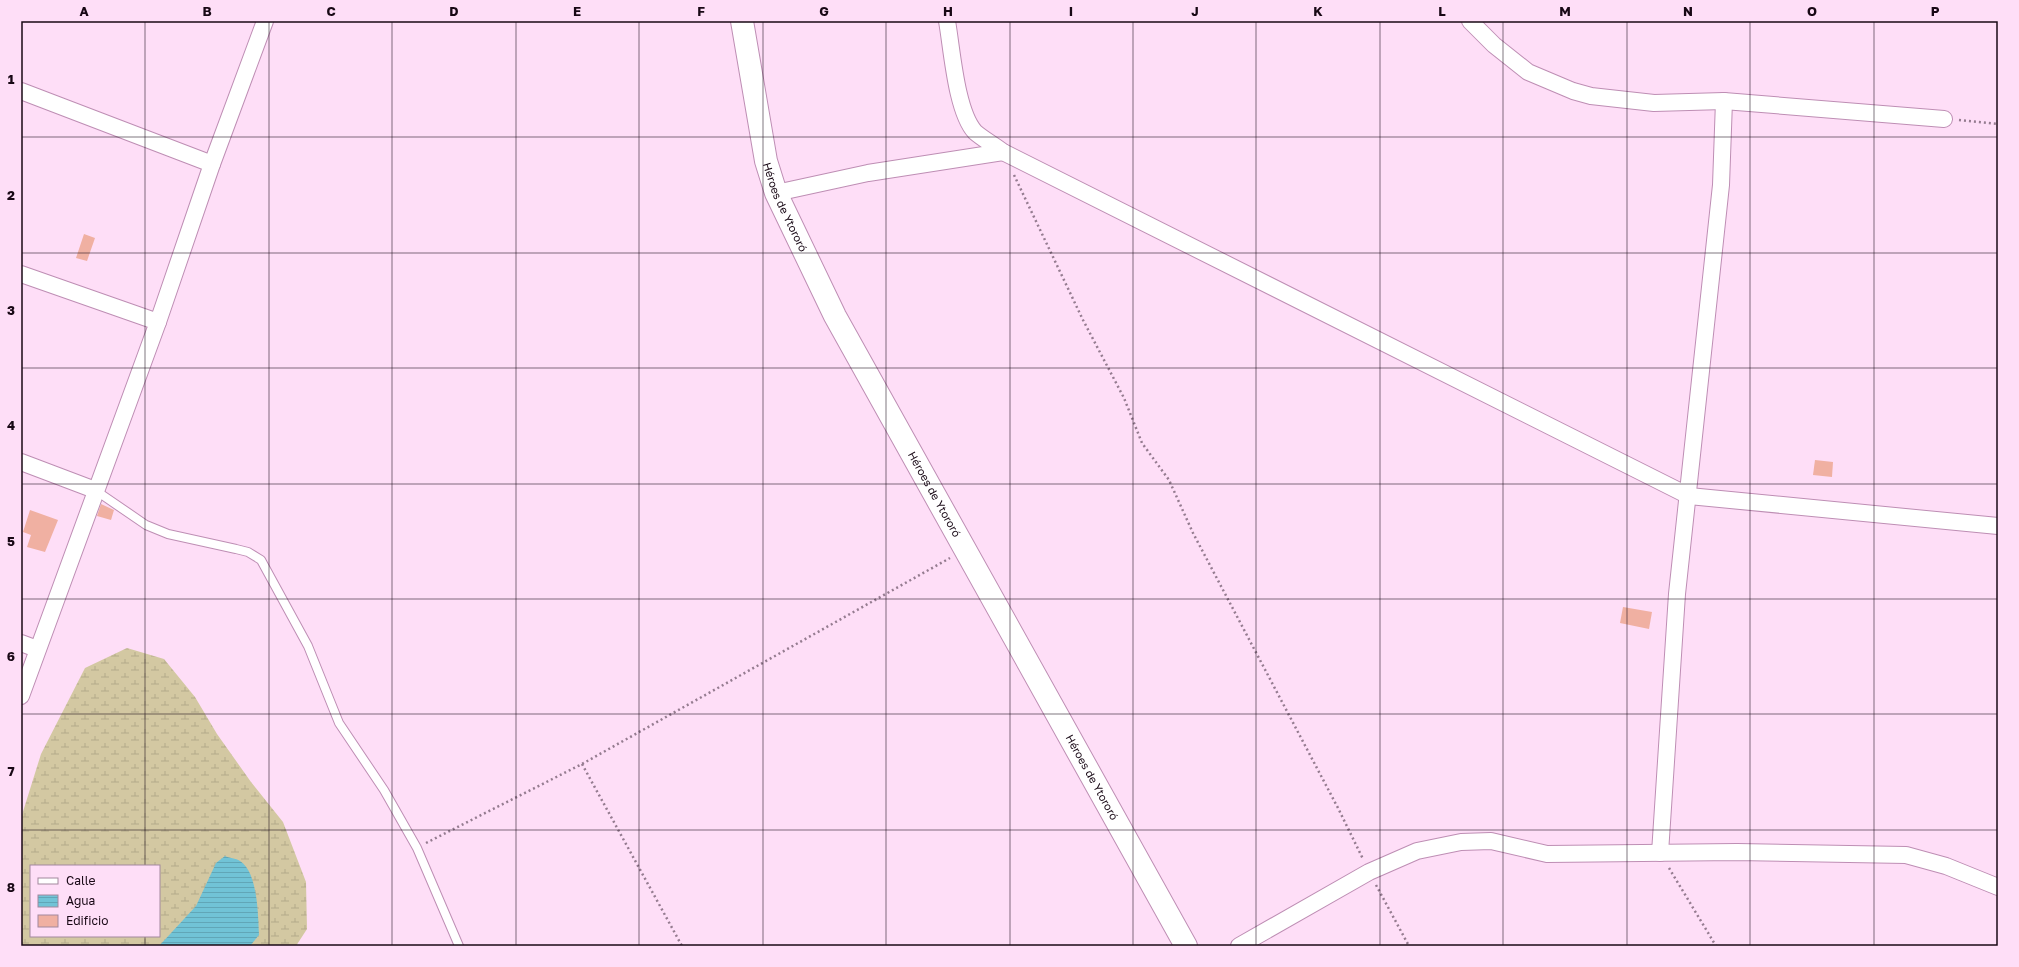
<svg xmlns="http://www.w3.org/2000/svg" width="2019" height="967" viewBox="0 0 2019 967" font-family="'Golos Text',sans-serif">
	<defs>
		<pattern id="wetland-marsh" width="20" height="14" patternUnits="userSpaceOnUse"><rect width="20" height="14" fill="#d3c8a2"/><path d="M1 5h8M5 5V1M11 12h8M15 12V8" fill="none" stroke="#b4aa8b"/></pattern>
		<pattern id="water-rules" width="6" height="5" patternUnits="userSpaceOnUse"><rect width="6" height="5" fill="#71c3d6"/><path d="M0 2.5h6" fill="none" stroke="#61a6b7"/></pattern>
	</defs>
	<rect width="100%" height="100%" fill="#fedef7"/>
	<path fill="url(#wetland-marsh)" fill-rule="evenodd" d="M 127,648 L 164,659 L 195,697 L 217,734 L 251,782 L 283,822 L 306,882 L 307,929 L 296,946 L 21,946 L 21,818 L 41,754 L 85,668 ZM 31,866 L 159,866 L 159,936 L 31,936 Z"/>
	<path fill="url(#water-rules)" d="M 225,856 C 229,858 236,858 240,861 C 258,872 258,916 259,935 L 250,946 L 159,946 L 196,906 L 216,863 Z"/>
	<g fill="#f0b0a2">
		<path d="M 84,234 L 95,238 L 87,261 L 76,258 Z"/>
		<path d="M 1815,460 L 1833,462 L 1832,477 L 1813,475 Z"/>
		<path d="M 101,504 L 114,510 L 111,520 L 97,516 Z"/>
		<path d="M 30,510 L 58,520 L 45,552 L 27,547 L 31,535 L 23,532 Z"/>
		<path d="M 1623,607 L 1652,612 L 1649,629 L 1620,623 Z"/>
	</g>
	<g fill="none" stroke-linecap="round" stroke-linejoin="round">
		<g stroke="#be8eb4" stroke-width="10">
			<path id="lane" d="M 95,490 L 146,525 L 168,534 L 236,549 L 248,552 L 261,560 L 308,646 L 339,723 L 384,790 L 417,848 L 459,946"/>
		</g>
		<g stroke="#be8eb4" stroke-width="18">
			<g id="street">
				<path d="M 947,21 C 952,49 956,111 975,132 C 983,139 994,145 1003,152 L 1689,496 L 1998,526"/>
				<path d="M 1470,21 L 1494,45 L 1528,72 L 1573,91 L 1591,96 L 1654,103 L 1724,101 L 1944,119"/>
				<path d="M 21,91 L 212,164"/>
				<path d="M 776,193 L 868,173 L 1003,152"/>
				<path d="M 21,274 L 158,322"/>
				<path d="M 21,462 L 95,490"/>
				<path d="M 21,643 L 37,649"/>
				<path d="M 21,696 L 158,322 L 212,164 L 265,21"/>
				<path d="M 1660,853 L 1677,594 L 1721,185 L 1724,101"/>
				<path d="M 1239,946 L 1369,872 L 1417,851 L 1461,842 L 1491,841 L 1547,854 L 1737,852 L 1906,855 L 1946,866 L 1998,887"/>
			</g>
		</g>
		<g stroke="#be8eb4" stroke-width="24">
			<g id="secondary">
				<path id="s1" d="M 742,21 L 766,161 L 776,193 L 835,316 L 1186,946"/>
			</g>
		</g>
		<g stroke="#957c90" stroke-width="2.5" stroke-dasharray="2 3" stroke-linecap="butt">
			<path d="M 1959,120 L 1998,124"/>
			<path d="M 1014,175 L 1083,320 L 1124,398 L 1142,443 L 1169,480 L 1193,533 L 1338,808 L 1363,859"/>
			<path d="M 582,764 L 682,946"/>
			<path d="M 426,843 L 582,764 L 950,558"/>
			<path d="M 1669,868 L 1716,946"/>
			<path d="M 1376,885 L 1409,946"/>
		</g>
		<use href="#lane" stroke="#fff" stroke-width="8"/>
		<use href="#street" stroke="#fff" stroke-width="16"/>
		<use href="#secondary" stroke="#fff" stroke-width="22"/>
	</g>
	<path fill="none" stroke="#180815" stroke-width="1" stroke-opacity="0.55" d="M 145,21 L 145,866M 269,21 L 269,946M 392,21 L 392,946M 516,21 L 516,946M 639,21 L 639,946M 763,21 L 763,946M 886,21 L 886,946M 1010,21 L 1010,946M 1133,21 L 1133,946M 1256,21 L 1256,946M 1380,21 L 1380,946M 1503,21 L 1503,946M 1627,21 L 1627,946M 1750,21 L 1750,946M 1874,21 L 1874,946M 21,137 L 1998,137M 21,253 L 1998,253M 21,368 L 1998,368M 21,484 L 1998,484M 21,599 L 1998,599M 21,714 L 1998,714M 21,830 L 1998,830M 145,936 L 145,946"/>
	<g text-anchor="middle" stroke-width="4" stroke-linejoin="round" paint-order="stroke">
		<g font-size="11" fill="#180815" stroke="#fedef7">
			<text dy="4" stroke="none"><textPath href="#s1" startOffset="192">Héroes de Ytororó</textPath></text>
			<text dy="4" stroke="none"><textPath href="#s1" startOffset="516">Héroes de Ytororó</textPath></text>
			<text dy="4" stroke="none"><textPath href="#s1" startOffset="840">Héroes de Ytororó</textPath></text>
		</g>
	</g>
	<rect width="2019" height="967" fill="none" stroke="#fedef7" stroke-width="44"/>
	<rect x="30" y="865" width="130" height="72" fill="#fedef7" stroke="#a2889d"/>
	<rect x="38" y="878" width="20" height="6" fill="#ffffff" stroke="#a2889d"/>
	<text x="66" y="885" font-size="12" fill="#180815">Calle</text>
	<rect x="38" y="895" width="20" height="12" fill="url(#water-rules)" stroke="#a2889d"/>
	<text x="66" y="905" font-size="12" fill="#180815">Agua</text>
	<rect x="38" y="915" width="20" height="12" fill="#f0b0a2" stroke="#a2889d"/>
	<text x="66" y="925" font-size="12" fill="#180815">Edificio</text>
	<rect x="22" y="22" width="1975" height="923" fill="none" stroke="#180815" stroke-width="1.5"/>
	<g font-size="13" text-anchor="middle" font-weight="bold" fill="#180815">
		<text x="84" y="16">A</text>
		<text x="207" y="16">B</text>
		<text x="331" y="16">C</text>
		<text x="454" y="16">D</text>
		<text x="577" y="16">E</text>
		<text x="701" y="16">F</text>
		<text x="824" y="16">G</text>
		<text x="948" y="16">H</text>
		<text x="1071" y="16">I</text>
		<text x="1195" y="16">J</text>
		<text x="1318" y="16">K</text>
		<text x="1442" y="16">L</text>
		<text x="1565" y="16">M</text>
		<text x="1688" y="16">N</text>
		<text x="1812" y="16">O</text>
		<text x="1935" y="16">P</text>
		<text x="11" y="84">1</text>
		<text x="11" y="200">2</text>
		<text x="11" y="315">3</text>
		<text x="11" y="430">4</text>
		<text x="11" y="546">5</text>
		<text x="11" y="661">6</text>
		<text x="11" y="776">7</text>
		<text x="11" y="892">8</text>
	</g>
</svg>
